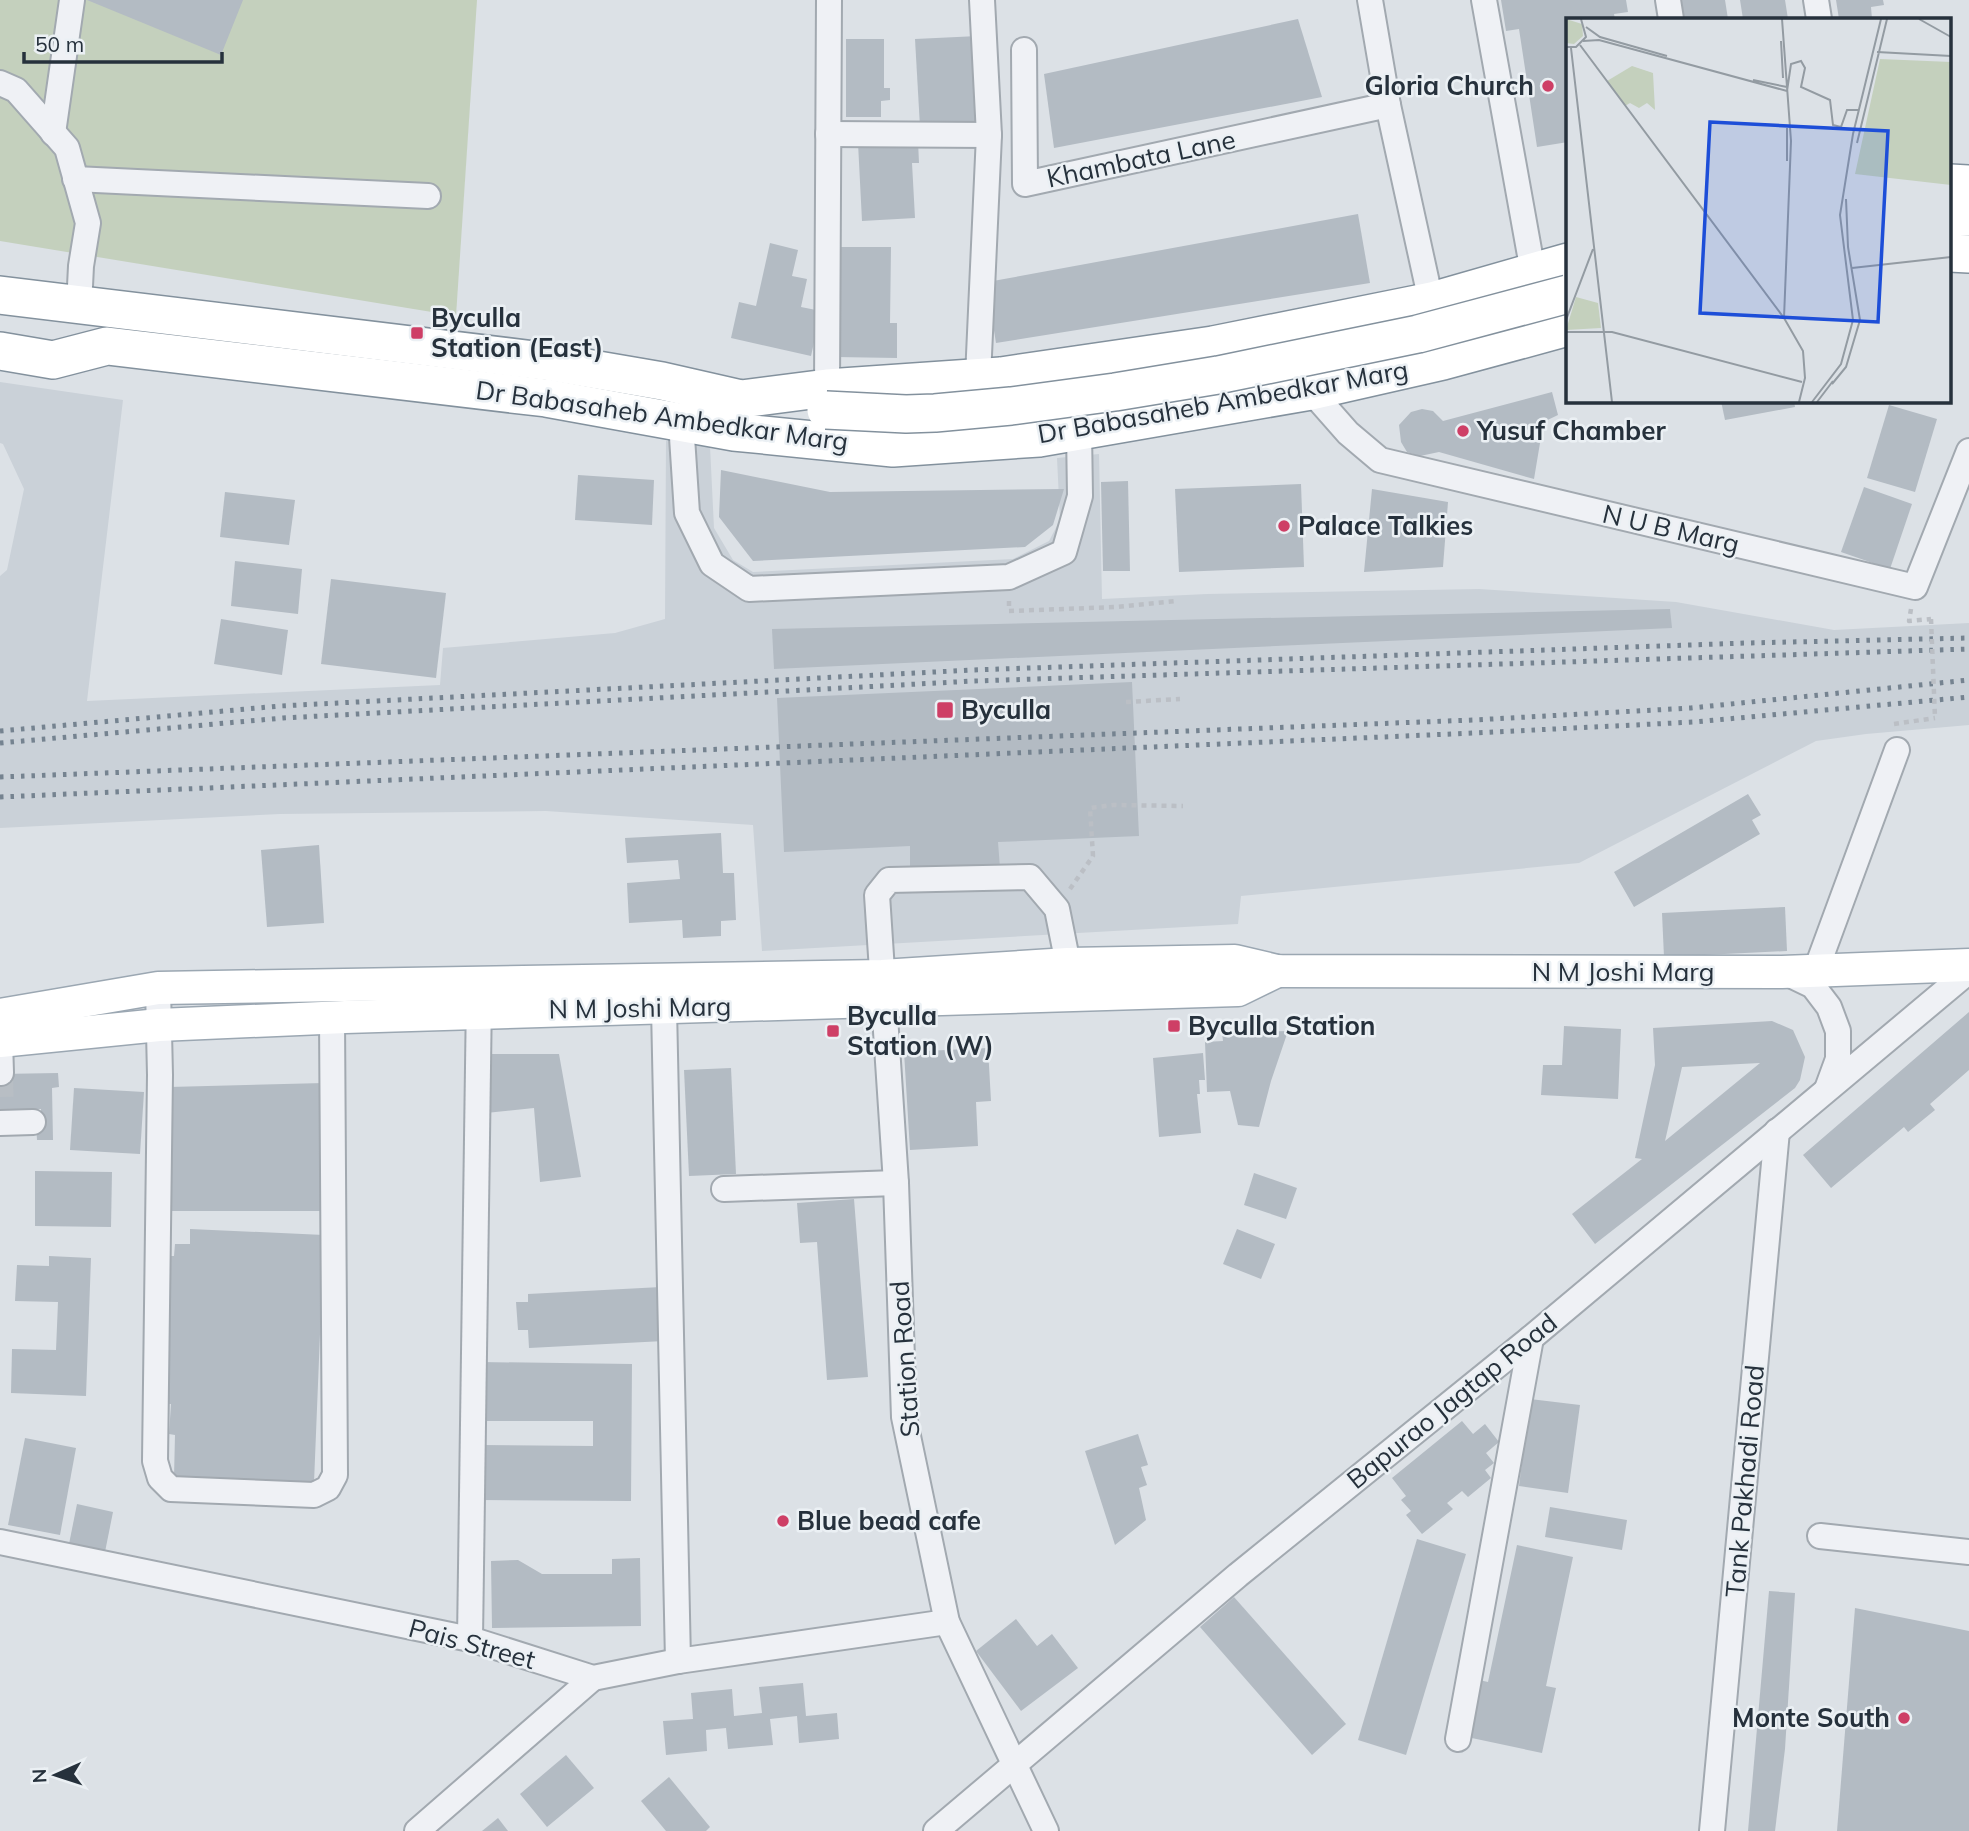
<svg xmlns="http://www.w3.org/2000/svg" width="1969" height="1831" viewBox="0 0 1969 1831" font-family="Mulish,sans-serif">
	<rect width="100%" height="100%" fill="#dce1e6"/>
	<path fill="#cad1d8" d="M 0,382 L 123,400 L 87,701 L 440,685 L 443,648 L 615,633 L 665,619 L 666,441 L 710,446 L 714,528 L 733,560 L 753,572 L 1013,559 L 1049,541 L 1060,520 L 1057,458 L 1099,454 L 1102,599 L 1207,594 L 1479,589 L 1676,602 L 1834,630 L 1969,623 L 1969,725 L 1866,734 L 1816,741 L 1579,863 L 1241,896 L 1238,924 L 762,951 L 753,825 L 546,811 L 280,814 L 0,828 L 0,576 L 7,570 L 24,489 L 3,444 L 0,443 Z"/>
	<path fill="#c4d0bd" d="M 0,0 L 477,0 L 456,316 L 0,241 Z"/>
	<g fill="#b3bbc3" fill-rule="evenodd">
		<path d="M 87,0 L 243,0 L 221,55 Z"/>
		<path d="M 1501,0 L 1626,0 L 1628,12 L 1614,14 L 1615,19 L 1568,19 L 1568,142 L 1537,147 L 1519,29 L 1506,31 Z"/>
		<path d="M 1680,0 L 1725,0 L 1728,19 L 1683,19 Z"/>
		<path d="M 1740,0 L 1785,0 L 1788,19 L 1743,19 Z"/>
		<path d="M 1836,0 L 1883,0 L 1884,5 L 1871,7 L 1872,19 L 1839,19 Z"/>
		<path d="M 1298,19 L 1322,97 L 1054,148 L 1044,74 Z"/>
		<path d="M 978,36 L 982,124 L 920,127 L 915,39 Z"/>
		<path d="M 846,39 L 884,39 L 884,88 L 890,88 L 890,100 L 881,101 L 881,117 L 846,117 Z"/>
		<path d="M 918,141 L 919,163 L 912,163 L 915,218 L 862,221 L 858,143 Z"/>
		<path d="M 1358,214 L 1370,283 L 996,343 L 992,318 L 993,281 Z"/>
		<path d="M 770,243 L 798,250 L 792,276 L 807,279 L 801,307 L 821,311 L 811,356 L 731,338 L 739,302 L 756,306 Z"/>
		<path d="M 830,247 L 891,247 L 890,323 L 897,323 L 897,358 L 836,357 Z"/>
		<path d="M 1552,392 L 1558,415 L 1512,437 L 1540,443 L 1534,479 L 1439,452 L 1420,456 L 1407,452 L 1401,442 L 1399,425 L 1411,412 L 1422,409 L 1433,411 L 1443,421 Z"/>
		<path d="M 1721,401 L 1794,401 L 1795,407 L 1725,420 Z"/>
		<path d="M 1889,405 L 1937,419 L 1915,492 L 1867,478 Z"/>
		<path d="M 721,470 L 830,492 L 1064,489 L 1053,525 L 1025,547 L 753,561 L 719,517 Z"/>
		<path d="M 578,475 L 654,480 L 652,525 L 575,520 Z"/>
		<path d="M 1128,481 L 1130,571 L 1103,571 L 1101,482 Z"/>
		<path d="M 1301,484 L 1304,567 L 1179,572 L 1175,489 Z"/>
		<path d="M 1864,487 L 1912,504 L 1890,569 L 1841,552 Z"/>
		<path d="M 1372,489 L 1448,502 L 1443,567 L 1364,572 Z"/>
		<path d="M 225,492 L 295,500 L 289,545 L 220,537 Z"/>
		<path d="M 235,561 L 302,569 L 298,614 L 231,606 Z"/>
		<path d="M 331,579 L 446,593 L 436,678 L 321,664 Z"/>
		<path d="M 1670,609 L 1672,628 L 774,669 L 772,629 Z"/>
		<path d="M 221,619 L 288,630 L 282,675 L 214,664 Z"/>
		<path d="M 1132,682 L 1139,836 L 998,842 L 1000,868 L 910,872 L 910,846 L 784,852 L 777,698 Z"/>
		<path d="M 1748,794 L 1761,815 L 1752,820 L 1760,834 L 1634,907 L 1614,872 Z"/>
		<path d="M 721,833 L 723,873 L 734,873 L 736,920 L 721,921 L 721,936 L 683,938 L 682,920 L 629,923 L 627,883 L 680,879 L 678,860 L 627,863 L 625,838 Z"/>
		<path d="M 319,845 L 324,923 L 267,927 L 261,850 Z"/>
		<path d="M 1785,907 L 1787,951 L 1664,957 L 1662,913 Z"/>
		<path d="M 1969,1012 L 1969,1070 L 1930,1104 L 1935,1110 L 1908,1132 L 1904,1127 L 1831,1188 L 1803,1155 Z"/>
		<path d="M 1772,1021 L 1793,1030 L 1805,1057 L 1800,1080 L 1795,1088 L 1595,1244 L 1572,1214 L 1642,1159 L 1635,1158 L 1655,1065 L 1653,1028 ZM 1760,1063 L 1665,1141 L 1682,1067 Z"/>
		<path d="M 1564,1026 L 1621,1029 L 1618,1099 L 1541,1095 L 1543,1065 L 1562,1065 Z"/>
		<path d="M 1288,1031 L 1271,1081 L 1259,1127 L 1238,1125 L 1230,1091 L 1207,1092 L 1205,1042 L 1223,1041 L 1222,1033 Z"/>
		<path d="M 988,1048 L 991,1101 L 976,1102 L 978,1146 L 910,1150 L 904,1052 Z"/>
		<path d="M 1203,1053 L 1205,1080 L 1199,1080 L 1200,1094 L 1197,1094 L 1201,1133 L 1159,1137 L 1153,1058 Z"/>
		<path d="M 482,1054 L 559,1054 L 581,1177 L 540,1182 L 534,1108 L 486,1113 Z"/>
		<path d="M 731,1068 L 736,1174 L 689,1176 L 684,1070 Z"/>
		<path d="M 58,1073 L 59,1087 L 52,1088 L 53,1140 L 37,1140 L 36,1122 L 41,1120 L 41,1109 L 36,1109 L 35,1112 L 0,1112 L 0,1074 Z"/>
		<path d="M 324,1083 L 325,1211 L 169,1211 L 169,1087 Z"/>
		<path d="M 74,1088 L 144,1092 L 140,1154 L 70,1150 Z"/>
		<path d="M 35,1171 L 112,1172 L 111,1227 L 35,1226 Z"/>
		<path d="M 1254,1173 L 1297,1188 L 1286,1219 L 1244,1205 Z"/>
		<path d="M 854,1199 L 868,1377 L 827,1380 L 817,1242 L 800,1243 L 797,1203 Z"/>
		<path d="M 190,1229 L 324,1235 L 314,1483 L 174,1477 L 175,1435 L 169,1434 L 171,1404 L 162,1404 L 168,1256 L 174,1256 L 175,1244 L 190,1244 Z"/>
		<path d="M 1237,1229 L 1275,1244 L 1261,1279 L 1223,1264 Z"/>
		<path d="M 49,1256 L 91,1258 L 86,1396 L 11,1393 L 12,1349 L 56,1350 L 58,1302 L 15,1301 L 17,1265 L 49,1266 Z"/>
		<path d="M 661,1287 L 664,1341 L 529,1348 L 528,1330 L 518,1330 L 516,1302 L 528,1302 L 528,1294 Z"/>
		<path d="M 480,1362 L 632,1364 L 631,1501 L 480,1500 L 480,1445 L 593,1446 L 593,1421 L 480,1421 Z"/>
		<path d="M 1530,1399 L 1580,1405 L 1568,1493 L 1519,1486 Z"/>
		<path d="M 1462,1421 L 1473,1434 L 1485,1424 L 1499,1442 L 1486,1453 L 1494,1463 L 1485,1470 L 1491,1478 L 1468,1497 L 1462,1491 L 1447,1503 L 1453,1509 L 1422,1534 L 1406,1515 L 1411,1511 L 1401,1500 L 1406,1496 L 1392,1478 Z"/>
		<path d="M 1138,1434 L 1148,1465 L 1141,1467 L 1147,1485 L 1139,1488 L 1146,1520 L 1115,1545 L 1085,1451 Z"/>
		<path d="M 25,1438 L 76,1448 L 60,1535 L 8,1525 Z"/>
		<path d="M 77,1504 L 113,1512 L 105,1552 L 69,1544 Z"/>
		<path d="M 1550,1507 L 1627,1520 L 1622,1550 L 1545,1537 Z"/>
		<path d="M 1417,1539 L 1466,1554 L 1406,1755 L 1358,1740 Z"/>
		<path d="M 1517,1545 L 1573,1557 L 1546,1686 L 1556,1688 L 1542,1753 L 1467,1737 L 1479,1680 L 1488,1682 Z"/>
		<path d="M 640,1558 L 641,1626 L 492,1628 L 491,1561 L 518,1560 L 542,1574 L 612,1574 L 612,1559 Z"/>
		<path d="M 1769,1591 L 1795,1593 L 1785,1749 L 1775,1831 L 1748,1831 Z"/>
		<path d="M 1234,1597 L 1346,1724 L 1312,1755 L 1200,1627 Z"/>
		<path d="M 1855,1608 L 1969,1631 L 1969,1831 L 1837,1831 Z"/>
		<path d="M 1016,1619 L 1037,1646 L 1052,1634 L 1078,1668 L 1021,1711 L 976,1651 Z"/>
		<path d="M 803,1683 L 806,1716 L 837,1713 L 839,1739 L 799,1743 L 797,1716 L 770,1719 L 773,1745 L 728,1749 L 726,1728 L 706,1730 L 707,1751 L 666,1755 L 663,1721 L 693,1719 L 691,1693 L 732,1689 L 734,1716 L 762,1713 L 759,1687 Z"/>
		<path d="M 566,1755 L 594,1788 L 547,1827 L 520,1794 Z"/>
		<path d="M 669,1777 L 710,1827 L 706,1831 L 666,1831 L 641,1801 Z"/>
		<path d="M 498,1818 L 508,1831 L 482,1831 Z"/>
	</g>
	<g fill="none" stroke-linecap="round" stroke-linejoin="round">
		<path stroke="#b8bec4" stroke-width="24" stroke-dasharray="24 12" stroke-linecap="butt" d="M 1,1073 L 2,1114"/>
		<g stroke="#a2a9b0" stroke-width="28">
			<g id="minor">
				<path d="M 1370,0 L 1388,105 L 1434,315"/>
				<path d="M 1484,0 L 1533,272"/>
				<path d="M 1668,0 L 1671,19"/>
				<path d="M 1816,0 L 1819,19"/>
				<path d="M 1024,50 L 1025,184 L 1388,105"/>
				<path d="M 0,83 L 16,90 L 67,148 L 88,223 L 81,266 L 79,306"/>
				<path d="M 53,133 L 72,0"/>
				<path d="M 828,134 L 989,135"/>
				<path d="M 75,179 L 428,196"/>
				<path d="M 978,377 L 989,135 L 982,0"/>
				<path d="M 827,388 L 829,0"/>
				<path d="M 1311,391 L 1348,433 L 1380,460 L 1915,587 L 1969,451"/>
				<path d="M 681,422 L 687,513 L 712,564 L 749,589 L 1009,577 L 1064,552 L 1080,496 L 1079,431"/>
				<path d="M 1816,970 L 1897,750"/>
				<path d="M 1786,973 L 1813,986 L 1829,1007 L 1838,1031 L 1838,1059 L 1827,1089"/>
				<path d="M 158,988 L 160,1075 L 155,1461 L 160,1478 L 171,1489 L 314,1495 L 328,1488 L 335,1475 L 332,1018"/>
				<path d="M 664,1008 L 678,1661"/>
				<path d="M 0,1041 L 1,1073"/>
				<path d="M 0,1123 L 33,1122"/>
				<path d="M 724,1189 L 896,1183"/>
				<path d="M 1820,1536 L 1969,1552"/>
				<path d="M 0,1542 L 470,1639 L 593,1678 L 678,1661 L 947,1622"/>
				<path d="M 470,1639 L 479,996"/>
				<path d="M 1458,1739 L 1531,1338"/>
				<path d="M 417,1831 L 593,1678"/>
				<path d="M 936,1831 L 1238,1575 L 1531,1338 L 1969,971"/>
				<path d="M 1046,1831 L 947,1622 L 904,1417 L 896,1183 L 877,895 L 889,880 L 1030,877 L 1057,909 L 1068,964 L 1068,981"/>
				<path d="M 1712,1831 L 1777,1131"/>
			</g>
		</g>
		<g stroke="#9ba7b2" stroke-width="35">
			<g id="major">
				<path d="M 0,1015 L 158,988 L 882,976 L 1068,964 L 1235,961 L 1277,971 L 1782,972 L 1969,965"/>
				<path d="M 0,1041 L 159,1025 L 345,1017 L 1238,990 L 1277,971"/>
			</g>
		</g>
		<g stroke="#83919d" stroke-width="40">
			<g id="highway">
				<path d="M 1950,183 L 1969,184"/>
				<path d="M 1950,217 L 1969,217"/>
				<path d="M 1950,253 L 1969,254"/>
				<path d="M 0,295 L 551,362 L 662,381 L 741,399 L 827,388 L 1001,376 L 1213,345 L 1432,301 L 1568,262"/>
				<path d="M 0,351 L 53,360 L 107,346 L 546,398 L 734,432 L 893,448 L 1039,438 L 1311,391 L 1443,361 L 1568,327"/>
			</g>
		</g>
		<g stroke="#bbbfc5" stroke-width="4.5" stroke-dasharray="5 5" stroke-linecap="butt">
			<path d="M 1009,601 L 1009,611 L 1117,607 L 1177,601"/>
			<path d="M 1911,609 L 1909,621 L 1931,619"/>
			<path d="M 1126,702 L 1180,699"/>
			<path d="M 1894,724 L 1935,718"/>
			<path d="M 1070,889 L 1093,856 L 1090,808 L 1113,805 L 1183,806"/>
		</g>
		<use href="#minor" stroke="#eff1f5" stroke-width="24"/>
		<use href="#major" stroke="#fff" stroke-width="32"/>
		<use href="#highway" stroke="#fff" stroke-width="37"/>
		<g stroke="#758390" stroke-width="5" stroke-dasharray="3.5 7" stroke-linecap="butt">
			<path d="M 0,731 L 280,706 L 973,670 L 1746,643 L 1969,638"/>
			<path d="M 0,743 L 283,718 L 974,681 L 1969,649"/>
			<path d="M 0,777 L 1473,720 L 1691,708 L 1969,680"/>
			<path d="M 0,797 L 1474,733 L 1694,722 L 1969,697"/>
		</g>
		<g stroke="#83919d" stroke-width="40" stroke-linecap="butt">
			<path id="highway-bridge" d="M 826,410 L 906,414 L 935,413 L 1011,406 L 1115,392 L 1218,375 L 1418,334 L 1568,294"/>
		</g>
		<path stroke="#bbbfc5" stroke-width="4.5" stroke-dasharray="5 5" stroke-linecap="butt" d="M 1931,619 L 1935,718"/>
		<use href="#highway-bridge" stroke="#fff" stroke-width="37"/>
	</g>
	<g fill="#ce3f66" stroke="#ebf0f4" stroke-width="2.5">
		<circle cx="1548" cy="86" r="7"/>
		<rect x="410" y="326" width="14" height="14" rx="3.5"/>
		<circle cx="1463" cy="431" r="7"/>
		<circle cx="1284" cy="526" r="7"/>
		<rect x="936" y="701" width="18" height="18" rx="3.5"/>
		<rect x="1167" y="1019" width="14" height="14" rx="3.5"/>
		<rect x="826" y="1024" width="14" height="14" rx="3.5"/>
		<circle cx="783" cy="1521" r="7"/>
		<circle cx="1904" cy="1718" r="7"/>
	</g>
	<g text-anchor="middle" stroke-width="5" stroke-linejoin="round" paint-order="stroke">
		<g font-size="26" font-weight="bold" fill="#26313c" stroke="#ebf0f4" text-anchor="start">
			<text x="1534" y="95" text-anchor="end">Gloria Church</text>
			<text x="431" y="327">Byculla<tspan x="431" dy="30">Station (East)</tspan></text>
			<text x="1477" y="440">Yusuf Chamber</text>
			<text x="1298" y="535">Palace Talkies</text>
			<text x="961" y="719">Byculla</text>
			<text x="847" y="1025">Byculla<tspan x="847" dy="30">Station (W)</tspan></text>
			<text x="1188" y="1035">Byculla Station</text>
			<text x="797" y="1530">Blue bead cafe</text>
			<text x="1890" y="1727" text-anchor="end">Monte South</text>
		</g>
		<g font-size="26" fill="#26313c" stroke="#ebf0f4">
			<text transform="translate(1141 159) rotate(-12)" y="9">Khambata Lane</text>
			<text transform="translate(1223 402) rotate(-10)" y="9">Dr Babasaheb Ambedkar Marg</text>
			<text transform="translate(662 416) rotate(8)" y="9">Dr Babasaheb Ambedkar Marg</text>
			<text transform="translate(1671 529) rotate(13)" y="9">N U B Marg</text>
			<text x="1623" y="981">N M Joshi Marg</text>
			<text transform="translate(640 1008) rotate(-1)" y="9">N M Joshi Marg</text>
			<text transform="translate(905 1359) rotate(-94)" y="9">Station Road</text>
			<text transform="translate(1452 1401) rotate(-39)" y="9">Bapurao Jagtap Road</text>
			<text transform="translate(1745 1481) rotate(-85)" y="9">Tank Pakhadi Road</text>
			<text transform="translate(472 1644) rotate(15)" y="9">Pais Street</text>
		</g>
	</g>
	<g transform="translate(1566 18)">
		<rect width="385" height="385" fill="#dce1e6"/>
		<path d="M 0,1 L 16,6 L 17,18 L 8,26 L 0,25 ZM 314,41 L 385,44 L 385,167 L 289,156 ZM 66,48 L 87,55 L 89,92 L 81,85 L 73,90 L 64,85 L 59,88 L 41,63 ZM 10,279 L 32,285 L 35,310 L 0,312 Z" fill="#c4d0bd"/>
		<path fill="none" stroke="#939ba2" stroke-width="2" d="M 216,1 L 225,123 L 218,300 L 237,333 L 239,360 L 233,384M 353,1 L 385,19M 20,9 L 34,19 L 101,38M 17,23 L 33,22 L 221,73M 215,23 L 217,60M 14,27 L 218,300M 0,29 L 10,29 L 20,19 L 15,1M 5,30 L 46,384M 311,34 L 385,38M 187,62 L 221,69M 221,73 L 225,46 L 235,43 L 239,50 L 235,69 L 264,82 L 267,107 L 275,109 L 281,92 L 292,92M 221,110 L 221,143M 291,125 L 321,1M 286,250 L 385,239M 0,302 L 27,231M 0,314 L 46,314 L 236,364M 266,366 L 280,349 L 294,302 L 282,229 L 280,181M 246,384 L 275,346 L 287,302 L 274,197 L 287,116 L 315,1M 251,384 L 267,363"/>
		<path fill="#1d4ed8" fill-opacity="0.15" stroke="#1d4ed8" stroke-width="3.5" d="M 144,104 L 322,113 L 312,304 L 134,295 Z"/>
		<rect width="385" height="385" fill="none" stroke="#26313c" stroke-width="3.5"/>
	</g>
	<g transform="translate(56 1775) rotate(267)" stroke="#ebf0f4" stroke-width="5" paint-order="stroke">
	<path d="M0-5L12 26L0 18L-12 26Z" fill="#26313c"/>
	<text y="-10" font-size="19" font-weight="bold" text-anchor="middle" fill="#26313c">N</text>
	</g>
	<path d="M24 52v10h198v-10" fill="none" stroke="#26313c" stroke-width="3.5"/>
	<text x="35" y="52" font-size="21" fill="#26313c" stroke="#ebf0f4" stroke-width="5" paint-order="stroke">50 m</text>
</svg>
